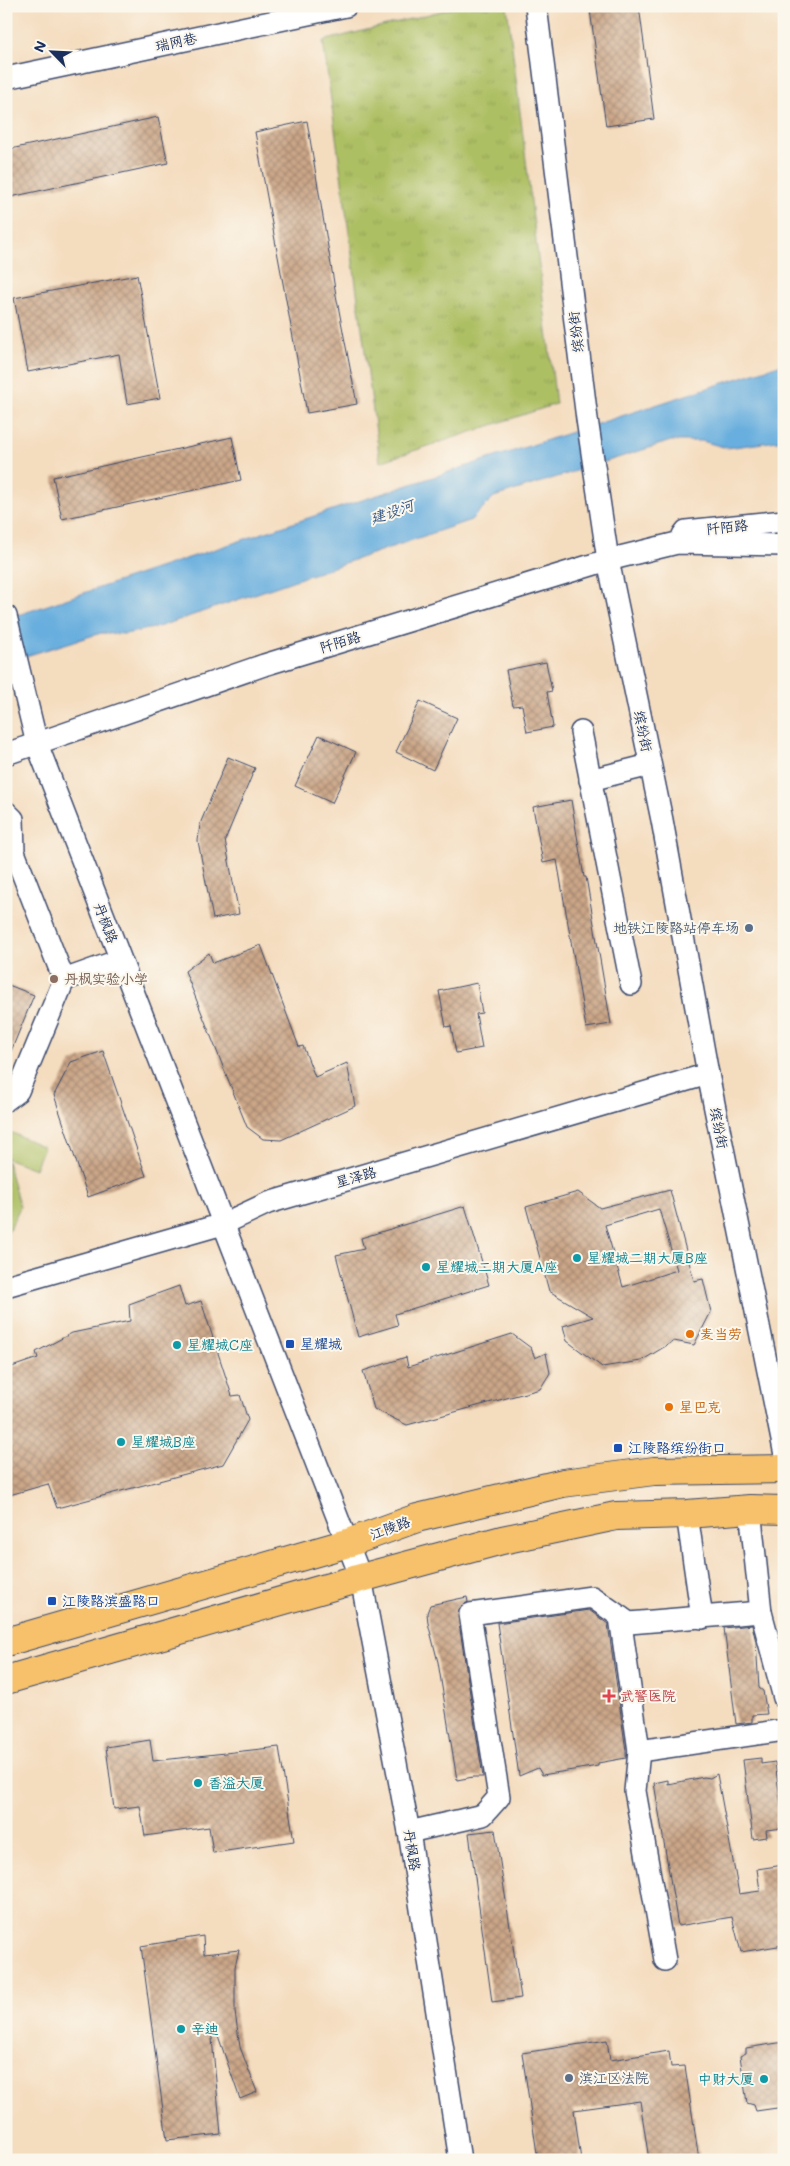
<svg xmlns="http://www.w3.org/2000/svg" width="790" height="2166" viewBox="0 0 790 2166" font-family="Mali,'LXGW WenKai TC',sans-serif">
	<defs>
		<pattern id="grass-tufts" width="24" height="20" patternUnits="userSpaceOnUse" patternTransform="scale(1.25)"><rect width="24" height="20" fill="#adbf63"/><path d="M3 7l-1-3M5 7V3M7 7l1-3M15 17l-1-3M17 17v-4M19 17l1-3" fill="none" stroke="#94a458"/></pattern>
		<pattern id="building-cross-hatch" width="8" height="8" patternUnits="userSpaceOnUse" patternTransform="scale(1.25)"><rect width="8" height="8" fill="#cba687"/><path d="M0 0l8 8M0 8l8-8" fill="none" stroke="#a48872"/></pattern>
	</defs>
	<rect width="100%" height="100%" fill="#fbf7ec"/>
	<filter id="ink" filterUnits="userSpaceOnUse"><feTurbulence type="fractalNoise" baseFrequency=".02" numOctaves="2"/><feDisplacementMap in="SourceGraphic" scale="10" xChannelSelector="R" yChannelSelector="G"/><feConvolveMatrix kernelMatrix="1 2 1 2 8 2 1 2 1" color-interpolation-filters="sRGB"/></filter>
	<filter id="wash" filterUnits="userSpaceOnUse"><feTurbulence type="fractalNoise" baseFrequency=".0096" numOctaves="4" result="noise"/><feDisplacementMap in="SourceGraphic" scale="20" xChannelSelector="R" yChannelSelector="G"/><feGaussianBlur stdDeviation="1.12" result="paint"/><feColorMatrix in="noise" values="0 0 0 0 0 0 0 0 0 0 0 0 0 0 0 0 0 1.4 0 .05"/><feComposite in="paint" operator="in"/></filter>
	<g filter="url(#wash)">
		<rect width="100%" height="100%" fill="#f4dcbe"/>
		<path fill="url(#grass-tufts)" stroke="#647760" d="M 461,6 L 507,6 L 556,404 L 380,462 L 323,41 Z"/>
		<path fill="#adbf63" stroke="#647760" d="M 6,1130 L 44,1147 L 35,1169 L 6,1158 L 20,1207 L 6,1237 Z"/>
		<path fill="#68aede" stroke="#426e9e" d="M 782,364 L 784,364 L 784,440 L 727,448 L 702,441 L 671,441 L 494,497 L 471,520 L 158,627 L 125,634 L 101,633 L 6,662 L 6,619 L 350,504 Z"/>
		<g id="blocks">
			<g fill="url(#building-cross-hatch)" fill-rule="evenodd">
				<path d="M 617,6 L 639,6 L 654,119 L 606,126 L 590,10 Z"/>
				<path d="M 158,117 L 168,163 L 6,198 L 6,150 Z"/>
				<path d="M 307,121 L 336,295 L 357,404 L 307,413 L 255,132 Z"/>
				<path d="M 137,275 L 160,398 L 127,404 L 119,354 L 28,372 L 14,298 Z"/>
				<path d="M 232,437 L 241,480 L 62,519 L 53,477 Z"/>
				<path d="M 546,662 L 552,691 L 547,692 L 553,727 L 527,732 L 522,705 L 513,706 L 506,670 Z"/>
				<path d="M 420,701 L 457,718 L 433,770 L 396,752 Z"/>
				<path d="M 319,735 L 356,752 L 332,803 L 295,786 Z"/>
				<path d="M 228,757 L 255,768 L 225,840 L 239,914 L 213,919 L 198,841 L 200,824 Z"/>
				<path d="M 571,800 L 584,877 L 586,877 L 611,1024 L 586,1028 L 557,860 L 543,863 L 533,807 Z"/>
				<path d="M 261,945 L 299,1047 L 303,1046 L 315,1077 L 347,1063 L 355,1106 L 281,1140 L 263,1139 L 247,1127 L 185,971 L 209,953 L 213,963 Z"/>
				<path d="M 477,983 L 482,1013 L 476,1014 L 482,1048 L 456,1053 L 451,1026 L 446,1027 L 439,991 Z"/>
				<path d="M 6,984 L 34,995 L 7,1061 L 6,1061 Z"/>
				<path d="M 103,1051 L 146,1176 L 88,1197 L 54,1095 L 71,1062 Z"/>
				<path d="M 670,1190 L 694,1281 L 703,1279 L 711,1312 L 694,1345 L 674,1341 L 641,1361 L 602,1367 L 567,1341 L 563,1326 L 593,1317 L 549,1291 L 526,1207 L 578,1192 L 600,1208 ZM 659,1209 L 677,1270 L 623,1287 L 605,1225 Z"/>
				<path d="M 465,1206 L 489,1285 L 395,1314 L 398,1325 L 358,1337 L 336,1255 L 364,1249 L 361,1238 Z"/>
				<path d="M 179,1286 L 185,1306 L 201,1301 L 232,1396 L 240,1395 L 248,1420 L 223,1464 L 57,1508 L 48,1484 L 6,1496 L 6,1369 L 38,1358 L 36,1352 L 72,1333 L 130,1321 L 129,1304 Z"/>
				<path d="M 512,1334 L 531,1348 L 535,1358 L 546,1353 L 550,1373 L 540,1389 L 407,1425 L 374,1409 L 363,1371 L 406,1357 L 408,1367 Z"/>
				<path d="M 467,1597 L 468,1602 L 459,1609 L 458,1617 L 483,1777 L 473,1777 L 457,1780 L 438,1662 L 428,1623 L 427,1613 L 430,1605 Z"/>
				<path d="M 589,1610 L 608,1624 L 626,1751 L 626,1758 L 598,1763 L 598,1766 L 542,1775 L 538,1768 L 519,1776 L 497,1623 Z"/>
				<path d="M 752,1625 L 756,1642 L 759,1688 L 763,1691 L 767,1714 L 752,1715 L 752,1722 L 736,1724 L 724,1628 Z"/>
				<path d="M 150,1740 L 153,1761 L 279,1747 L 294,1841 L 213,1853 L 209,1827 L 145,1836 L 140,1806 L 114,1809 L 106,1747 Z"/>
				<path d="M 761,1758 L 761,1764 L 775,1762 L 784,1828 L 766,1830 L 767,1837 L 753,1839 L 743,1760 Z"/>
				<path d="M 717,1774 L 739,1894 L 760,1891 L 757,1869 L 784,1865 L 784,1945 L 741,1952 L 732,1917 L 678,1926 L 654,1783 L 668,1780 L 668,1784 L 704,1777 L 710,1778 Z"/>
				<path d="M 495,1830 L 521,1998 L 492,2002 L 469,1833 Z"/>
				<path d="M 203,1936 L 204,1954 L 239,1950 L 235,1967 L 235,2012 L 240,2047 L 257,2092 L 240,2099 L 215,2027 L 211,2028 L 221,2134 L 167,2140 L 141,1946 Z"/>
				<path d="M 607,2040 L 610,2060 L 669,2051 L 671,2067 L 685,2066 L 699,2160 L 649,2160 L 640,2101 L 574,2110 L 581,2160 L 538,2160 L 522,2053 Z"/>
				<path d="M 784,2042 L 784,2107 L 756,2111 L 754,2105 L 747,2103 L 740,2056 L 746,2053 L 746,2048 Z"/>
			</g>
		</g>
	</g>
	<g filter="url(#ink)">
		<use href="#blocks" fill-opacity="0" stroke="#3c496c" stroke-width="1"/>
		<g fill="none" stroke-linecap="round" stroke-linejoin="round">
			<g stroke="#3c496c" stroke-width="24">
				<g id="minor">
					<path d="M 536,6 L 587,419 L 608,560 L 662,820 L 708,1074 L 784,1450"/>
					<path d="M 6,78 L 346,6"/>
					<path d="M 683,535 L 686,531 L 784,521"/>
					<path d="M 6,616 L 37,744 L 361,1578 L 409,1832 L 460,2160"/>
					<path d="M 581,732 L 631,984"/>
					<path d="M 6,754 L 264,665 L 608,560 L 677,543 L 784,545"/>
					<path d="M 590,780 L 650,765"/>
					<path d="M 6,812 L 13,819 L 14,852 L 64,980 L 120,960"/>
					<path d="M 6,1100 L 18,1091 L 64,980"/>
					<path d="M 6,1286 L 223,1224 L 268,1203 L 708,1074"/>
					<path d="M 750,1509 L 761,1612"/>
					<path d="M 687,1514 L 702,1618"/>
					<path d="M 620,1617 L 639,1751 L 784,1730"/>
					<path d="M 639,1751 L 635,1791 L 665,1960"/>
					<path d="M 409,1832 L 483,1815 L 499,1797 L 470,1614 L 592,1597 L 629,1623 L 761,1612 L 784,1698"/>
				</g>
			</g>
			<g stroke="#3c496c" stroke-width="30">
				<g id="major">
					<path d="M 6,1642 L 348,1543 L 417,1518 L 563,1483 L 654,1471 L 784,1469"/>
					<path d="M 6,1680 L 361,1578 L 502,1540 L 616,1516 L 687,1514 L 750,1509 L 784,1510"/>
				</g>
			</g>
			<use href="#minor" stroke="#fff" stroke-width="21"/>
			<use href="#major" stroke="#f6c16b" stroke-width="28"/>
		</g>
	</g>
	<g fill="#5c6f8a" stroke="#fbf7ec" stroke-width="2">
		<circle cx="749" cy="928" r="5"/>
		<circle cx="569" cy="2078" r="5"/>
	</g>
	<circle fill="#8d6e63" stroke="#fbf7ec" stroke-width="2" cx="54" cy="979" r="5"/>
	<g fill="#0f9aa8" stroke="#fbf7ec" stroke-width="2">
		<circle cx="577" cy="1258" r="5"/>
		<circle cx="426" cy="1267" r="5"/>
		<circle cx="177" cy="1345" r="5"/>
		<circle cx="121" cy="1442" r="5"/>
		<circle cx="198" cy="1783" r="5"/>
		<circle cx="181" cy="2029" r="5"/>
		<circle cx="764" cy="2079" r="5"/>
	</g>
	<g fill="#e8710a" stroke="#fbf7ec" stroke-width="2">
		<circle cx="690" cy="1334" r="5"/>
		<circle cx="669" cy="1407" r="5"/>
	</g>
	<g fill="#1a4fb4" stroke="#fbf7ec" stroke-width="2">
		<rect x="285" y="1339" width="10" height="10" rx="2.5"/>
		<rect x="613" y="1443" width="10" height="10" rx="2.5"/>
		<rect x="47" y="1596" width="10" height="10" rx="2.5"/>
	</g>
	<path fill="#e0444e" stroke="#fbf7ec" stroke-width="2" d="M606.5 1688.5h5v5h5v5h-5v5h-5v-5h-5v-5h5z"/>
	<g text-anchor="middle" stroke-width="4" stroke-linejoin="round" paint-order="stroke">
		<g font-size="14" fill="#1b2f5e" stroke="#fbf7ec">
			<text transform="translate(176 42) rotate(-12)" y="5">瑞网巷</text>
			<text transform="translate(576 332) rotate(-97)" y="5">缤纷街</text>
			<text transform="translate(727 527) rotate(-6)" y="5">阡陌路</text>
			<text transform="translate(340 642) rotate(-17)" y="5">阡陌路</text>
			<text transform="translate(643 731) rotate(78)" y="5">缤纷街</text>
			<text transform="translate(106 923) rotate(69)" y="5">丹枫路</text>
			<text transform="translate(719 1128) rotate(79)" y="5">缤纷街</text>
			<text transform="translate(356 1177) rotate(-16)" y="5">星泽路</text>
			<text transform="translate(390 1528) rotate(-20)" y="5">江陵路</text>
			<text transform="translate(412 1850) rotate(81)" y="5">丹枫路</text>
		</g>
		<g font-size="14" fill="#4e5e75" stroke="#fbf7ec" text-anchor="end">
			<text x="739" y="933">地铁江陵路站停车场</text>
			<text x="579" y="2083" text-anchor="start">滨江区法院</text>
		</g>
		<g font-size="14" fill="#785e54" stroke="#fbf7ec" text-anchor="start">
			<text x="64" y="984">丹枫实验小学</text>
		</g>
		<g font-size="14" fill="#0d838f" stroke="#fbf7ec" text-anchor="start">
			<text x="587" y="1263">星耀城二期大厦B座</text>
			<text x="436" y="1272">星耀城二期大厦A座</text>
			<text x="187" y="1350">星耀城C座</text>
			<text x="131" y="1447">星耀城B座</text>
			<text x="208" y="1788">香溢大厦</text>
			<text x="191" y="2034">辛迪</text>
			<text x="754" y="2084" text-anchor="end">中财大厦</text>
		</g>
		<g font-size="14" fill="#c56008" stroke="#fbf7ec" text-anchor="start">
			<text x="700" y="1339">麦当劳</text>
			<text x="679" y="1412">星巴克</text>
		</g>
		<g font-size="14" fill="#164399" stroke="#fbf7ec" text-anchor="start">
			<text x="300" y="1349">星耀城</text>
			<text x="628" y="1453">江陵路缤纷街口</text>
			<text x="62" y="1606">江陵路滨盛路口</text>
		</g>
		<g font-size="14" fill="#be3a42" stroke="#fbf7ec" text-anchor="start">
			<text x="620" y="1701">武警医院</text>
		</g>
		<g font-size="15" font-style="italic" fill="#325584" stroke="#fbf7ec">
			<text transform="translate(392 512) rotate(-19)" y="5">建设河</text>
		</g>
	</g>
	<rect width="790" height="2166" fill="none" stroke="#fbf7ec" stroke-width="25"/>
	<g transform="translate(52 52) rotate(294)" stroke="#fbf7ec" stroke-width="4" paint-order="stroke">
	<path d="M0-4L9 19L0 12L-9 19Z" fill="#1b2f5e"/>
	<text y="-8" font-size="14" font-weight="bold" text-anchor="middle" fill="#1b2f5e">N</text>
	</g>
</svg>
